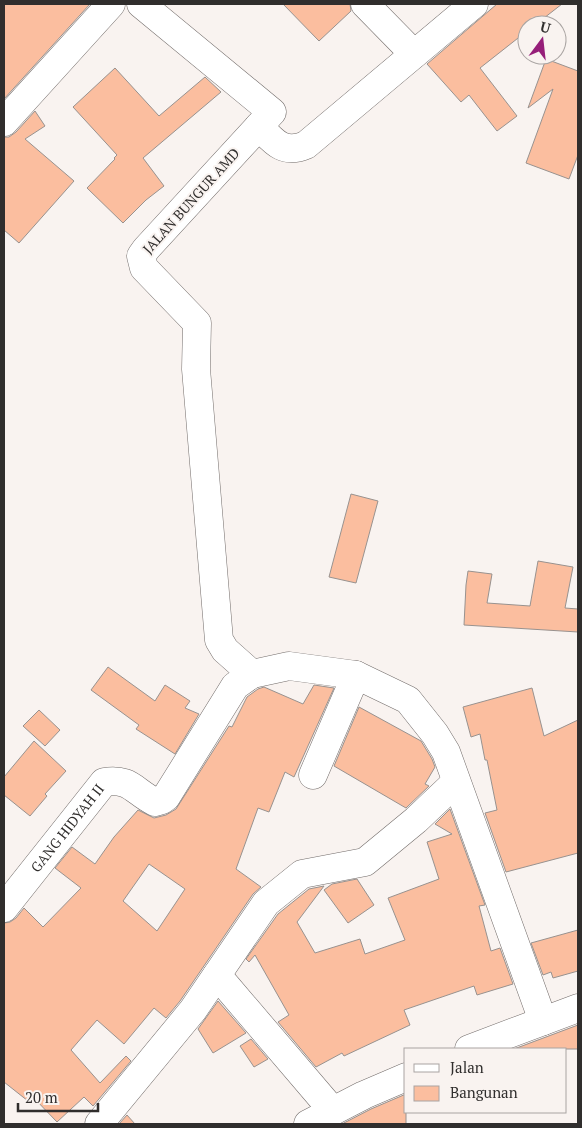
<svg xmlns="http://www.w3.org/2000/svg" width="582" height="1128" viewBox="0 0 582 1128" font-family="'PT Serif',serif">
	<rect width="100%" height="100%" fill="#f9f3f0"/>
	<g fill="#fbbe9f" stroke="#98928f" fill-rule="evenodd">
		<path d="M 4,4 L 90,4 L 4,99 Z"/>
		<path d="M 283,4 L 350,4 L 351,11 L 319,41 Z"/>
		<path d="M 497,4 L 562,4 L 535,25 L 527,25 L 527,31 L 480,68 L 517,116 L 497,131 L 469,95 L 461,102 L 427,64 Z"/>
		<path d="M 546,59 L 578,71 L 578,155 L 569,179 L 526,163 L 553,89 L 528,108 Z"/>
		<path d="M 115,68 L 159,116 L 205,77 L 221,92 L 143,158 L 164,186 L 146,200 L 123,223 L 87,188 L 115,159 L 114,158 L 117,155 L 73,107 Z"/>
		<path d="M 35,111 L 45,126 L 25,139 L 74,181 L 19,243 L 4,230 L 4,137 L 9,137 L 16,132 Z"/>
		<path d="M 351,494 L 378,501 L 356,583 L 329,577 Z"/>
		<path d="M 538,561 L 573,567 L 565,608 L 578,609 L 578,632 L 464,625 L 466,585 L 468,571 L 492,574 L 487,603 L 530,606 Z"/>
		<path d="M 108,667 L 155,701 L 165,685 L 190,701 L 185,708 L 199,714 L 175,754 L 136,729 L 139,725 L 91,690 Z"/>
		<path d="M 314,685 L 334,688 L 294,777 L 285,772 L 269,812 L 258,808 L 236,869 L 261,887 L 253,894 L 180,1001 L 166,1018 L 154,1008 L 124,1044 L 97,1020 L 71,1050 L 100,1083 L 126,1056 L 131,1061 L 93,1106 L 84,1097 L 57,1122 L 32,1096 L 28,1101 L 4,1082 L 4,923 L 10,922 L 16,918 L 24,908 L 43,927 L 81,888 L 55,868 L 72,847 L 95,864 L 114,837 L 138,810 L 154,818 L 166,815 L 176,809 L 229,726 L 232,727 L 247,697 L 258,689 L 264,687 L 303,704 ZM 149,864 L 185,889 L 157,931 L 123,901 Z"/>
		<path d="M 532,688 L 544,736 L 578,720 L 578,853 L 506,872 L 485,813 L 497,810 L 487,760 L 485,760 L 480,734 L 471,737 L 463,707 Z"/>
		<path d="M 359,707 L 421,741 L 432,759 L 435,767 L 425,784 L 429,786 L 406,808 L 334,766 Z"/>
		<path d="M 39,710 L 60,730 L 45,746 L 23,726 Z"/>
		<path d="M 34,741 L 66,771 L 45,794 L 47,796 L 30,816 L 4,795 L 4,777 Z"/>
		<path d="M 450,809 L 485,905 L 479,906 L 491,951 L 500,948 L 513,984 L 477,995 L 474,986 L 404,1010 L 410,1025 L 344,1056 L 342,1053 L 316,1067 L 278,1022 L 289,1015 L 255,955 L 249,962 L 246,959 L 278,914 L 309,889 L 324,886 L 297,922 L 315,953 L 360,939 L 365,954 L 405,940 L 388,898 L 439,879 L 427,842 L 452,834 L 435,824 Z"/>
		<path d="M 357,879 L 374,905 L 348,923 L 324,890 L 332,884 Z"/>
		<path d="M 578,930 L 578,971 L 553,978 L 551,972 L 543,975 L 531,943 Z"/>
		<path d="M 218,1001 L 246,1033 L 213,1053 L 198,1029 Z"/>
		<path d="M 578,1025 L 578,1049 L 514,1049 Z"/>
		<path d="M 251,1039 L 268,1059 L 254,1067 L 240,1046 Z"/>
		<path d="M 406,1094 L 406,1124 L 342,1124 L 371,1109 Z"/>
		<path d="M 127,1115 L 135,1124 L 119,1124 Z"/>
	</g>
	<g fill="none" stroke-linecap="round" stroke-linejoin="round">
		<g stroke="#726c6a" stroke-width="29">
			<g id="minor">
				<path d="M 141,4 L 272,112 L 146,249 L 141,256 L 144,268 L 197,323 L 196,369 L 219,640 L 225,650 L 252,674"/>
				<path d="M 365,4 L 414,54"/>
				<path d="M 4,122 L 111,4"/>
				<path d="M 259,126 C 273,141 283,155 306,145 L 474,4"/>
				<path d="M 313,775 L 356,675"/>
				<path id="s1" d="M 4,908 L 104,782 C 131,778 133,791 155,802 L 162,800 L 166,797 L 235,686 L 252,674 L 289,666 L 356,675 L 408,700 L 435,734 L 446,752 L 543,1021"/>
				<path d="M 217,975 L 333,1111"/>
				<path d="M 469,1049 L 578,1008"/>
				<path d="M 99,1124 L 193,1010 L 266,903 L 302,874 L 365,862 L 416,820 L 456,782"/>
				<path d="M 308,1124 L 364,1095 L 406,1077"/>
			</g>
		</g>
		<use href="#minor" stroke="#fff" stroke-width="28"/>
	</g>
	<g text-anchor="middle" stroke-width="4" stroke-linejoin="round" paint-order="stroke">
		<g font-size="14" fill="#302e2d" stroke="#f9f3f0">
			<text transform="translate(191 201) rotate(-48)" y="5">JALAN BUNGUR AMD</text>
			<text dy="5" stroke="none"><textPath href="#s1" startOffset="102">GANG HIDYAH II</textPath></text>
		</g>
	</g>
	<rect width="582" height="1128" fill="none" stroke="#302e2d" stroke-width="10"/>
	<rect x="404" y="1048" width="162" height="65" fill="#f9f3f0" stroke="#a9a4a2"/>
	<rect x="414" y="1064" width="25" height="8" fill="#ffffff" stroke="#a9a4a2"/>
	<text x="450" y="1073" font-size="15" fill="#302e2d">Jalan</text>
	<rect x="414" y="1086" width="25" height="15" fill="#fbbe9f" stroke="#a9a4a2"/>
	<text x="450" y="1098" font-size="15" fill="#302e2d">Bangunan</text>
	<g transform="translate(542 40) rotate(15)"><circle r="24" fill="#f9f3f0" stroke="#a9a4a2"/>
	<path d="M0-4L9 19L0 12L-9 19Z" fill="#961e79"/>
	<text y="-8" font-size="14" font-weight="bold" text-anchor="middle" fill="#302e2d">U</text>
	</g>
	<path d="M18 1103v8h80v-8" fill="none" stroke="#302e2d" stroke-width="2.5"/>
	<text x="25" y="1103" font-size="15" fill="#302e2d" stroke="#f9f3f0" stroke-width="4" paint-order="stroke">20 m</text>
</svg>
